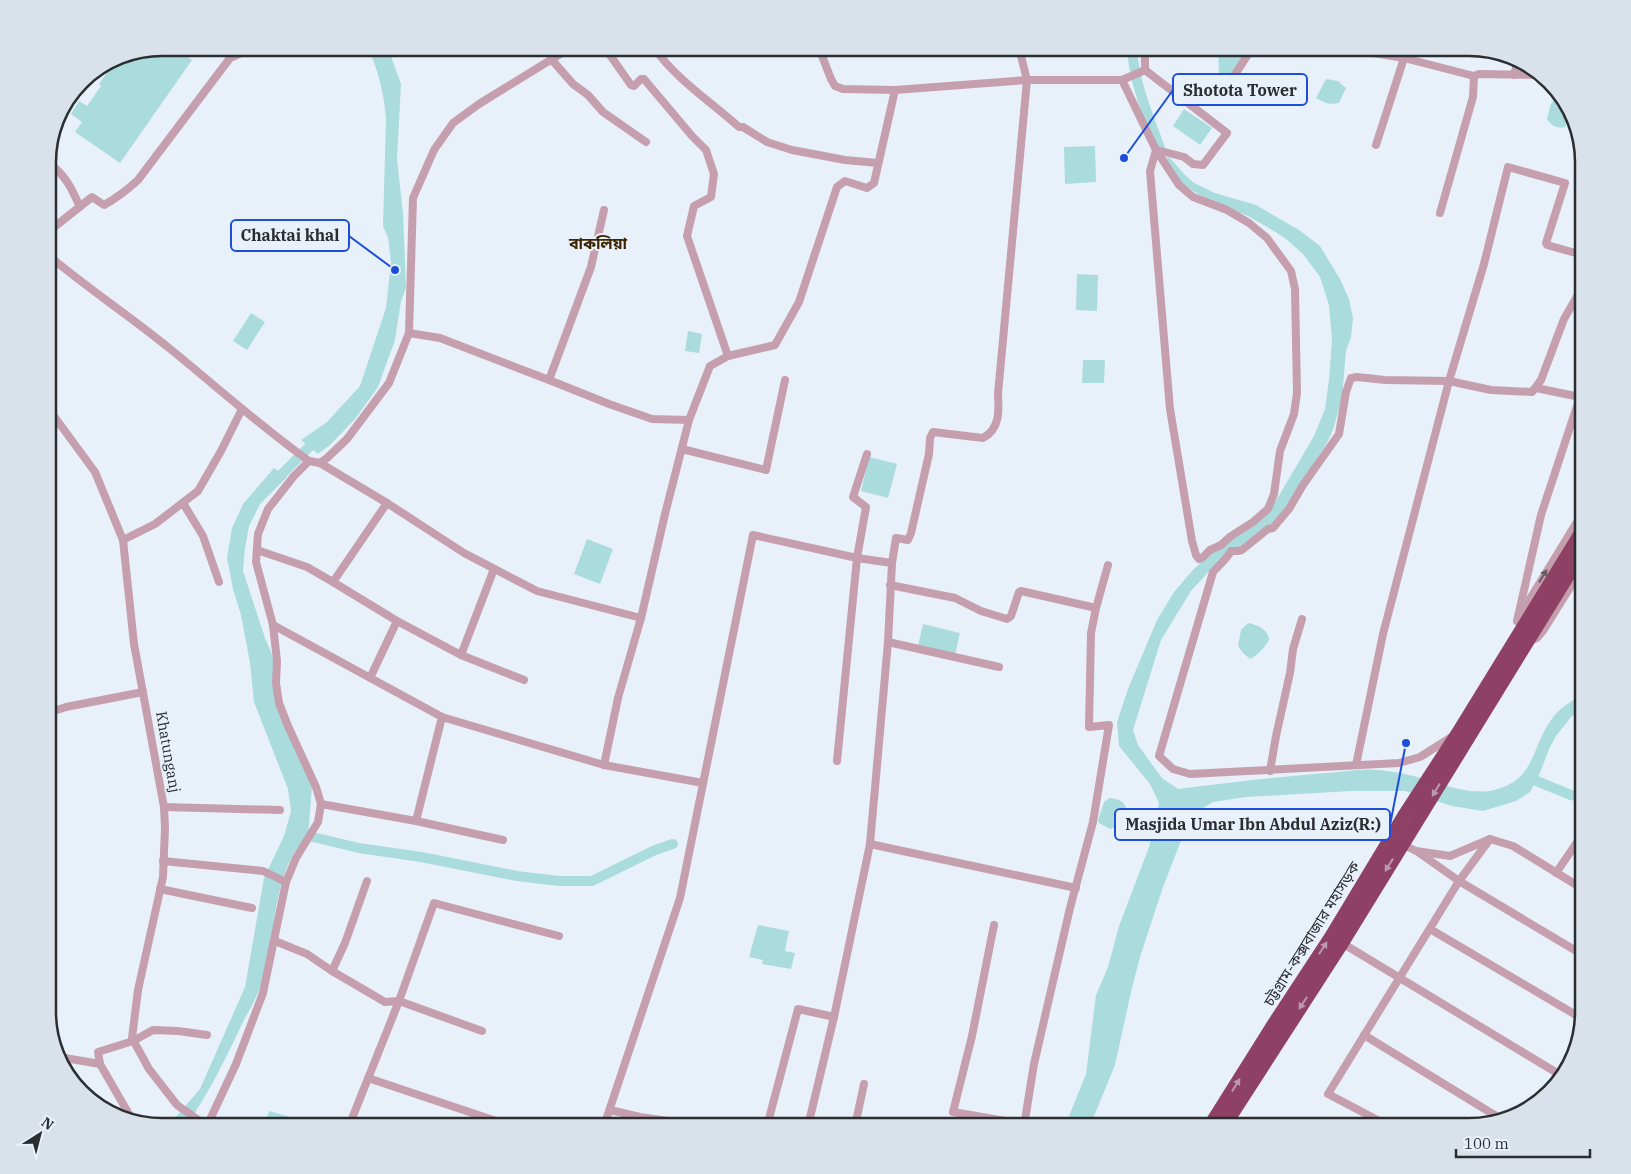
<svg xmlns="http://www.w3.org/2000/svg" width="1631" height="1174" viewBox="0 0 1631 1174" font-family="'IBM Plex Serif','Noto Sans Bengali',serif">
	<rect width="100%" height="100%" fill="#e8f1fa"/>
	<g fill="#aadcde">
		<path d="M 162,48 L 175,48 L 192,60 L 120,163 L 75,132 L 82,122 L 71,114 L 79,101 L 87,106 L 101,86 L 99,84 L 106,74 L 98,69 L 119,56 Z"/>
		<path d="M 368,48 L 388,48 L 401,84 L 397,159 L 403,213 L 406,288 L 401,301 L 395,340 L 378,387 L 355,419 L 330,445 L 318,454 L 301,440 L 327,422 L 360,386 L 386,308 L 391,262 L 388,238 L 383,226 L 386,118 C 384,94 378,69 368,48 Z"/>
		<path d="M 1218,48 C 1229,48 1237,46 1243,57 L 1228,79 L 1223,79 L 1219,74 Z"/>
		<path d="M 1326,79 L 1338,81 L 1346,88 L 1339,103 C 1330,105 1325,103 1316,98 Z"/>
		<path d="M 1557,94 L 1572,111 L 1572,115 L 1565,127 C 1557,129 1552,126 1547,119 L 1550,106 Z"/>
		<path d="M 1184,109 L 1212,128 L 1200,145 L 1173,126 Z"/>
		<path d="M 1095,146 L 1096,182 L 1065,184 L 1064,147 Z"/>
		<path d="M 1167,157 L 1170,158 L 1185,175 L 1194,183 L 1215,193 L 1256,205 L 1299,230 L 1320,246 L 1340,279 L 1349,299 L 1353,318 L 1351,337 L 1346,351 L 1342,398 L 1333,430 L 1327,443 L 1278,519 L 1213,567 L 1191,591 L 1161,640 L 1133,730 L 1138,745 L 1162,778 L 1178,789 C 1227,783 1276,777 1326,773 C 1343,772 1362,768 1379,770 C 1387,771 1397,772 1405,774 C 1439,781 1475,802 1508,785 C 1535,772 1535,741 1551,720 C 1559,708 1572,701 1583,694 L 1583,709 L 1572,716 L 1556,736 L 1550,747 L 1539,775 L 1530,792 L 1516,801 L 1483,811 L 1452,806 L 1405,791 L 1351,791 L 1246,797 L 1213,802 L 1191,815 L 1163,887 L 1140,957 L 1131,992 L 1115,1065 L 1090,1126 L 1065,1126 L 1086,1074 L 1096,995 L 1108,967 L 1119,926 L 1149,847 L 1159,803 L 1150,784 L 1119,746 L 1117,722 L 1128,689 L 1157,620 L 1174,592 L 1193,570 L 1212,552 L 1265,515 L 1277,499 L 1314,436 L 1325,409 L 1329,380 L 1332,340 L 1329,305 L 1320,277 L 1303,254 L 1285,238 L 1262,224 L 1248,216 L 1206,199 L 1185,186 L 1179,181 L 1166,159 Z"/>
		<path d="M 1077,274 L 1098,275 L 1097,311 L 1076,310 Z"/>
		<path d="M 251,313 L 265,322 L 247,350 L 233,341 Z"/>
		<path d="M 688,331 L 702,334 L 699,353 L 685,351 Z"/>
		<path d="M 1083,360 L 1105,360 L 1104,383 L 1082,383 Z"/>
		<path d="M 869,457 L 897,464 L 888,498 L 861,491 Z"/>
		<path d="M 274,468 L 287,477 L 260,504 L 249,526 L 245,548 L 243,571 L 265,638 L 273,657 L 274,691 L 312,787 L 308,837 C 272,867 276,938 263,980 C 258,995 250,1009 243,1022 C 226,1058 209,1093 186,1126 L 168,1126 L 200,1089 L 245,987 L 264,878 L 284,836 L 291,811 L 288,789 L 254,702 L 250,663 L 241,615 L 233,589 L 227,558 L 232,528 L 243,504 Z"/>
		<path d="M 587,539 L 613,549 L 600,584 L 574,574 Z"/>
		<path d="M 1248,623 C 1258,625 1267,629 1269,639 C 1268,645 1255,657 1250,659 L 1243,653 L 1238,646 L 1241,630 Z"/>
		<path d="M 923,624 L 960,633 L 955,655 L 918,646 Z"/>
		<path d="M 1109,798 C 1134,799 1130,823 1110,829 L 1099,823 L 1098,820 L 1104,802 Z"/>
		<path d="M 758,925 L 789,931 L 785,951 L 795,953 L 791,969 L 762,964 L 763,960 L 749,957 Z"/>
		<path d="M 269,1111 L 294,1118 L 292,1126 L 265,1126 Z"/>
	</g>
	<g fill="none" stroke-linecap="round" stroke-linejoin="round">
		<g stroke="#aadcde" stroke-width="10">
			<path d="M 1132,48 C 1134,83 1148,115 1160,148"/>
			<path d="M 282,474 L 318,438"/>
			<path d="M 1529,778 L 1571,795 L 1583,797"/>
			<path d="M 300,834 L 359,848 L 421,857 L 517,876 L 559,881 L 592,881 L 655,850 L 673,844"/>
		</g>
		<g stroke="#c69faf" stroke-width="8">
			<path d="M 654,48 C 678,81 709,100 739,127 L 743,127 L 767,142 L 792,150 L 845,160 L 878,163"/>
			<path d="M 819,48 L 831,79 L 835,86 L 843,89 L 895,90"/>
			<path d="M 1145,48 L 1145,70"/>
			<path d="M 1342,48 L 1404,58 L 1474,76 L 1479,74 L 1542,75"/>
			<path d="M 1400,57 L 1404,48"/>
			<path d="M 552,60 L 573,84 L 588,95 L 603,112 L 646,142"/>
			<path d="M 1514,75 L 1517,64"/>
			<path d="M 1122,80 L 1156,150 L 1179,185 L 1193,197 L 1227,210 L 1249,223 L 1267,238 L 1291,271 L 1295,289 L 1297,393 L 1294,414 L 1280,451 L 1274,494 L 1268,509 L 1253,522 L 1231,536 L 1221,545 L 1210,550 L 1202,558 L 1199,559 L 1196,555 L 1192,541 L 1170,409 L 1150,171 L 1156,150 L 1157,150 L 1184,157 L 1193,164 L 1203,165 L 1227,133 L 1145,70"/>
			<path d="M 1227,87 L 1252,48"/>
			<path d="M 1376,145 L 1404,58"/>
			<path d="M 48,162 C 66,176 71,187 80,207"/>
			<path d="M 604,210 L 591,267 L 549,380 L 609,404 L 652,419 L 689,420 L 710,366 L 728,356 L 687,236 L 694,206 L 711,197 L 714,174 L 706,150 L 692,136 L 644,79 L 641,79 L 634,86 L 631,85 L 605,48"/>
			<path d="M 1440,213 L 1473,97 L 1474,76"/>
			<path d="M 48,232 L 92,197 L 104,205 C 117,198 127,190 138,180 L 230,58 L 252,48"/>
			<path d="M 48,255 C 87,288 130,316 169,348 C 216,386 260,426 309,461 L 320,463 L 387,503 L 464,553 L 537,591 L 641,618"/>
			<path d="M 728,356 L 775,345 L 799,302 L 837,187 L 845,181 L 867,188 L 874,183 L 895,90 L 1027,80 L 1122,80 L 1145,70"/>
			<path d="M 549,380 L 440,338 L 409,333 L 413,198 L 434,150 L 453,123 L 479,104 L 570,48"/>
			<path d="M 48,408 L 95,472 L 123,540 L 134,644 L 164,807 L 165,828 L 163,877 L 138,990 L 132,1038 L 149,1069 L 177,1105 L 207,1126 L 236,1064 L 263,993 L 286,882 L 296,858 L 318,822 L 321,804 L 316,787 L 288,726 L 279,703 L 276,683 L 277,661 L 273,625 L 256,562 L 258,534 L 268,509 L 294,476 L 309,461"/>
			<path d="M 682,449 L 766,470 L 785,380"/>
			<path d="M 320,463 L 327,458 L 347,439 L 389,383 L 409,333"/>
			<path d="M 183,503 L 203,536 L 219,582"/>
			<path d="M 387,503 L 333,582 L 397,621 L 461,655 L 524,680"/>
			<path d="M 123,540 L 155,524 L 198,491 L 221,451 L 242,409"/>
			<path d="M 257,550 L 307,567 L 333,582"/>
			<path d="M 890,585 L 955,598 L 981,611 L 1007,619 L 1011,616 L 1019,592 L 1021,591 L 1096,608 L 1091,633 L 1089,727 L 1109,725 L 1093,822 L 1070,908 L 1034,1064 L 1024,1126"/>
			<path d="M 1096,608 L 1108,565"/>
			<path d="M 1522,612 L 1583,512"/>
			<path d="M 1517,621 L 1541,515 L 1580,397 L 1536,388"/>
			<path d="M 273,625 L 442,717 L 604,765 L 703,783"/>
			<path d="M 1532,640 L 1537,638 L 1543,631 L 1583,567"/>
			<path d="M 888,642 L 999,667"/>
			<path d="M 461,655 L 494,569"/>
			<path d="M 370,678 L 397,621"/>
			<path d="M 48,713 L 66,707 L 143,692"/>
			<path d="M 442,717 L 416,821 L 503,840"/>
			<path d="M 1450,738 L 1420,757 L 1399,763 L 1190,774 L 1173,769 L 1159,756 L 1213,572 C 1219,565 1227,559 1231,551 L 1238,551 L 1242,550 L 1268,529 L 1273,528 L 1289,509 L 1303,485 L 1339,434 L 1346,392 L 1351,378 L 1357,377 L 1385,380 L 1449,381 L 1491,390 L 1532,392 L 1541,380 L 1564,319 L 1583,286"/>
			<path d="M 837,761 L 857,558 L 866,507 L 853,497 L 867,454"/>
			<path d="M 604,765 L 618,698 L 641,618 L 665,514 L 689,420"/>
			<path d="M 1356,765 L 1383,634 L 1449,381 L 1484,264 L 1508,167 L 1565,183 L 1546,243 L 1547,245 L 1583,255"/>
			<path d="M 1270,771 L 1276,736 L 1290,673 L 1293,649 L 1302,619"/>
			<path d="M 321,804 L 416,821"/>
			<path d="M 164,807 L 280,810"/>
			<path d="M 870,844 L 1076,888"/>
			<path d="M 1402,844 L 1416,851 L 1450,856 L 1490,839 L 1513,846 L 1583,889"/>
			<path d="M 1418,852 L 1459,881 L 1583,955"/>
			<path d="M 163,861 L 263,871 L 286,882"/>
			<path d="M 1556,873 L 1580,838 L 1583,835"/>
			<path d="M 367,881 L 345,943 L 332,971 L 385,1002 L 399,1001 L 482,1031"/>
			<path d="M 160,889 L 252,908"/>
			<path d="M 994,925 L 972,1036 L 953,1112 L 1024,1124"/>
			<path d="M 1430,929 L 1581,1018"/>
			<path d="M 275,941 L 307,954 L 332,971"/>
			<path d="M 1342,943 L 1562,1076"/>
			<path d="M 48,1012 L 52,979 L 48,937"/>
			<path d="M 1364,1035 L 1501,1119"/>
			<path d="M 59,1057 L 100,1064"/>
			<path d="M 368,1078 L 511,1126"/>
			<path d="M 610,1110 L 640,1117 L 703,1126"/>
			<path d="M 130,1116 L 100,1064 L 98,1052 L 133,1041 L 153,1030 L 178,1031 L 207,1035"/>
			<path d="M 349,1126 L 399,1001 L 434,903 L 559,936"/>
			<path d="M 604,1126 L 680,898 L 753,535 L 857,558 L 892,563"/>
			<path d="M 767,1126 L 798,1009 L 834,1017"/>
			<path d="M 808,1126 L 834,1017 L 870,844 L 888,642 L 892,563 L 896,538 L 908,540 L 911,533 L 929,454 L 930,438 L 933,432 L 983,438 C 1000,429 999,411 998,394 L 1027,80 L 1019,48"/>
			<path d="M 855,1126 L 864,1084"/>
			<path d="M 1389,1126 L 1328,1094 L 1459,881 L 1490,839"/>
		</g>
		<g stroke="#8e4165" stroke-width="14">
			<path d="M 1210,1126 L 1274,1024 L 1331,937 L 1404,816 L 1460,730 L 1583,530"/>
			<path d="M 1224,1126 L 1342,943 L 1583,551"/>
		</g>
	</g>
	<defs><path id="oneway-solid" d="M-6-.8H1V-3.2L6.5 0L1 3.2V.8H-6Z" transform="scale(1.25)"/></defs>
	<use fill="#685b63" href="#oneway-solid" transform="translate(1543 576) rotate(-58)"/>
	<g fill="#bb99b0">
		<use href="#oneway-solid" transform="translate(1436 790) rotate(121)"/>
		<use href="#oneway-solid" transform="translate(1389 865) rotate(122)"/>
		<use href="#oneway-solid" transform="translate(1323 948) rotate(-57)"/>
		<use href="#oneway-solid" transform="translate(1303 1003) rotate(123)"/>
		<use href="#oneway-solid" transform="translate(1236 1085) rotate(-58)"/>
	</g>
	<g text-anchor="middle" stroke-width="4" stroke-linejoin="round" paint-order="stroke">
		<g font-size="15" fill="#2a2e31" stroke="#e8f1fa">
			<text transform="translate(168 752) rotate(80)" y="5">Khatunganj</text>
			<text transform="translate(1312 934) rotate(-58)" y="5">চট্টগ্রাম-কক্সবাজার মহাসড়ক</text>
		</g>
		<g font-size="16" font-weight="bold" fill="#3d2402" stroke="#e8f1fa">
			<text x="598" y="249">বাকলিয়া</text>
		</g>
	</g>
	<path d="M0 0H1631V1174H0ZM162 56H1469A106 106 0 0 1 1575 162V1012A106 106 0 0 1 1469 1118H162A106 106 0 0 1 56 1012V162A106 106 0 0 1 162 56Z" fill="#d9e1ea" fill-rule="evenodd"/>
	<path fill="none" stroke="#2a2e31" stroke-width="2.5" d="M162 56H1469A106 106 0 0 1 1575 162V1012A106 106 0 0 1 1469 1118H162A106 106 0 0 1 56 1012V162A106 106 0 0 1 162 56Z"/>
	<path fill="none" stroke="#1d4ed8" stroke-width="2" d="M1124 158L1173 90M395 270L349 236M1406 743L1390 825"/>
	<g fill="#1d4ed8" stroke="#e8f1fa" stroke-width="2">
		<circle cx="1124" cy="158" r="5"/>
		<circle cx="395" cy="270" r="5"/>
		<circle cx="1406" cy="743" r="5"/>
	</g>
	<g fill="#e8f1fa" stroke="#1d4ed8" stroke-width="2">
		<rect x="1173" y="74" width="134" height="31" rx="5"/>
		<rect x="231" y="220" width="118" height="31" rx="5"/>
		<rect x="1115" y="809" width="275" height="31" rx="5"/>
	</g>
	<g font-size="16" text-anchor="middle" font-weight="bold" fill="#2a2e31">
		<text x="1240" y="96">Shotota Tower</text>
		<text x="290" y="241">Chaktai khal</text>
		<text x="1253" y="830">Masjida Umar Ibn Abdul Aziz(R:)</text>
	</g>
	<g transform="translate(40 1134) rotate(36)" stroke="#e8f1fa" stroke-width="4" paint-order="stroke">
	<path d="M0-4L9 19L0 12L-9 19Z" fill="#2a2e31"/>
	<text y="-8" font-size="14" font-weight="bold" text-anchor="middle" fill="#2a2e31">N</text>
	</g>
	<path d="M1456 1149v8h134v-8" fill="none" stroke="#2a2e31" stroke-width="2.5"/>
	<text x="1464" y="1149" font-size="15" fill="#2a2e31" stroke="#e8f1fa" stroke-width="4" paint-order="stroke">100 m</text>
</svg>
